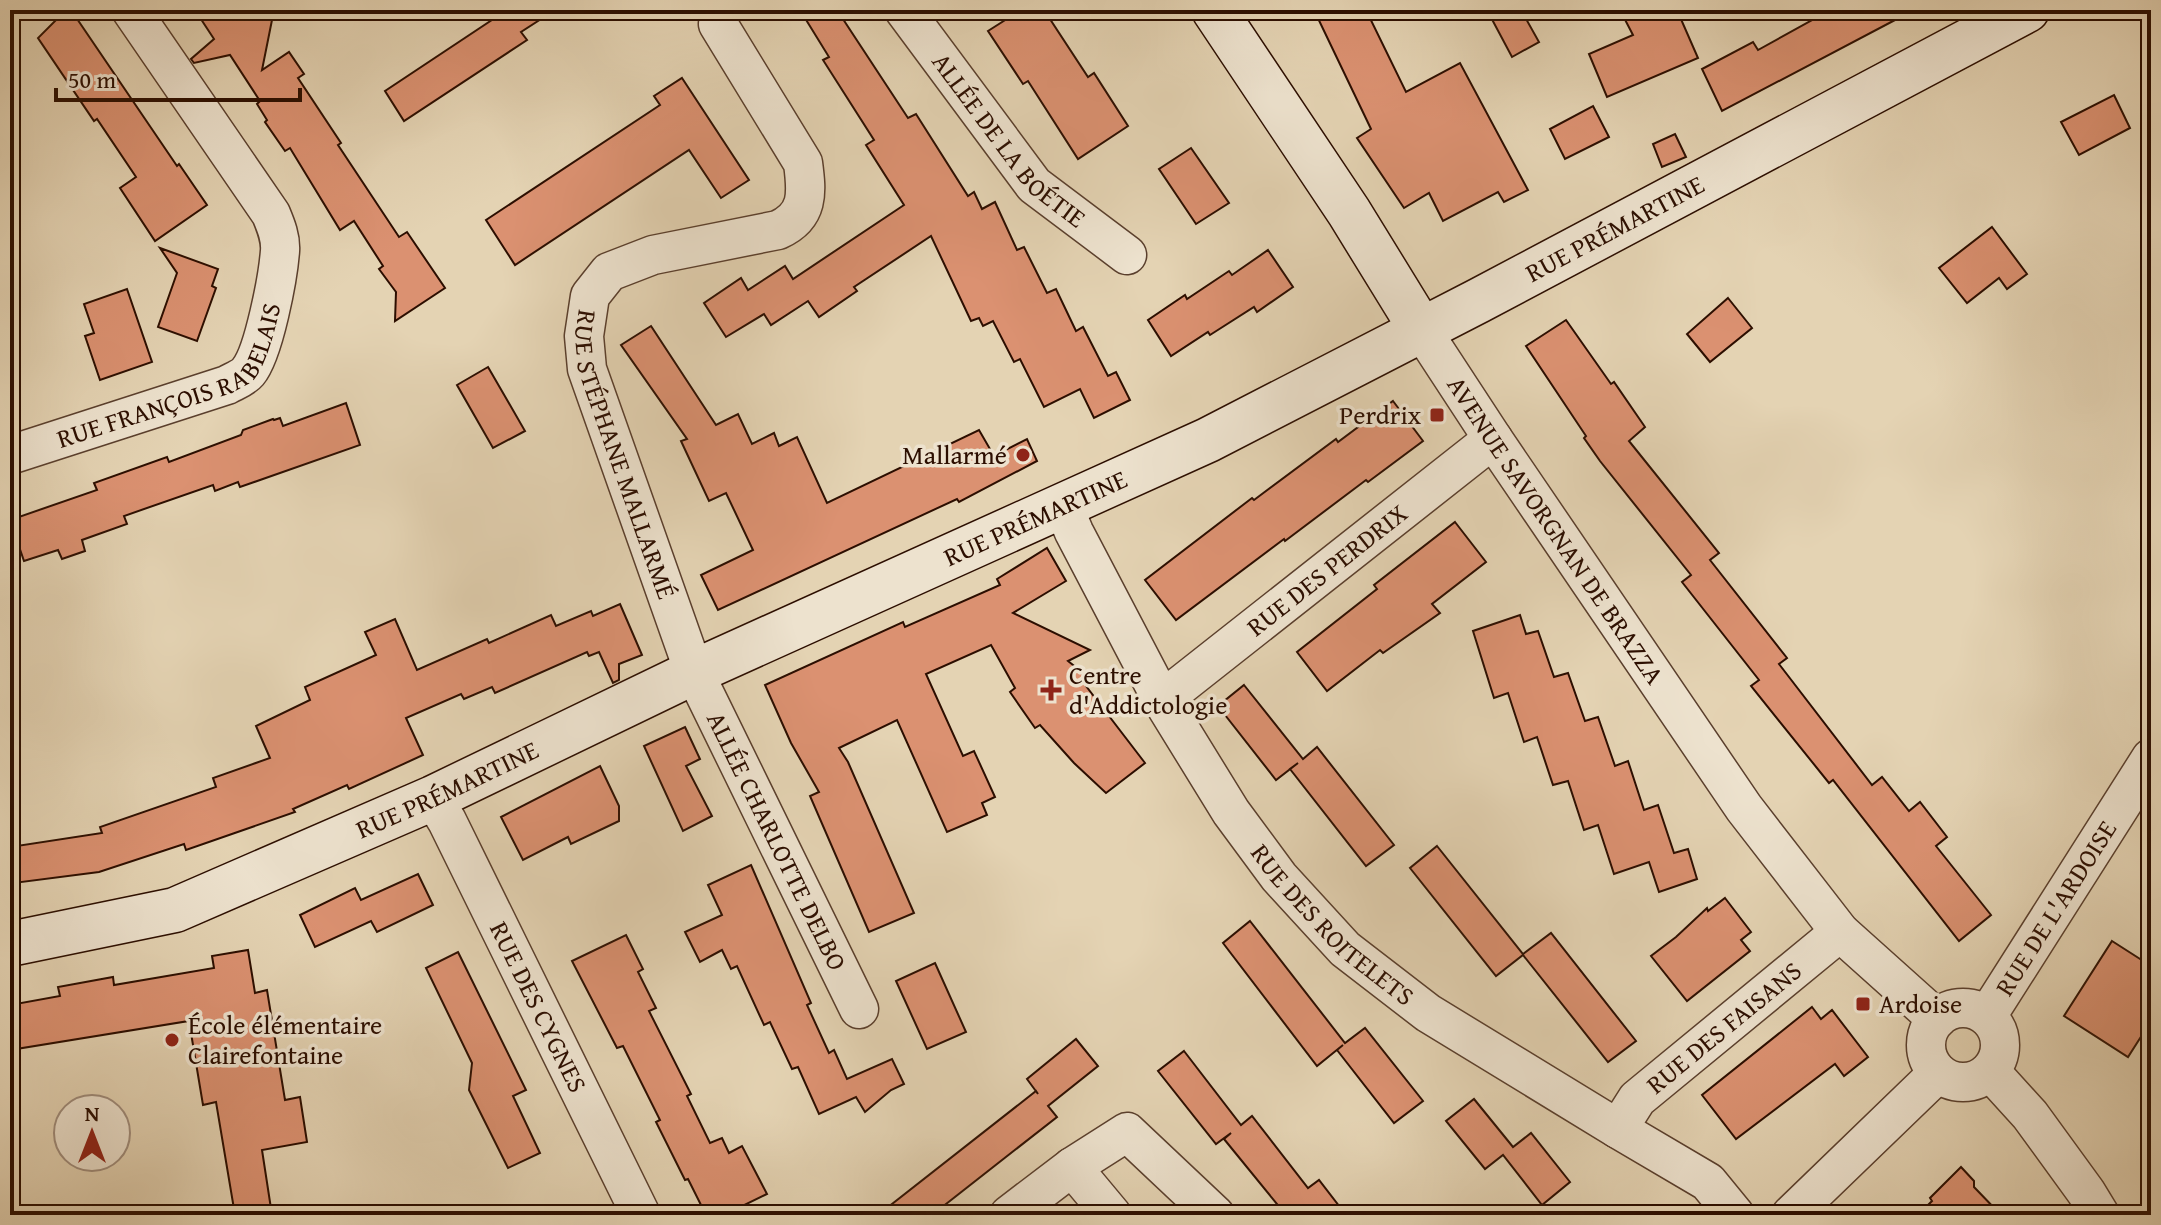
<svg xmlns="http://www.w3.org/2000/svg" width="2161" height="1225" viewBox="0 0 2161 1225" font-family="'Gentium Book Plus',serif">
	<rect width="100%" height="100%" fill="#e4d3b3"/>
	<filter id="stains"><feTurbulence type="fractalNoise" baseFrequency=".0025" numOctaves="4"/><feColorMatrix values="0 0 0 0 .2 0 0 0 0 .09 0 0 0 0 .02 0 0 0 .5 -.17"/></filter>
	<radialGradient id="worn" r=".72"><stop offset=".6" stop-color="#630" stop-opacity="0"/><stop offset="1" stop-color="#630" stop-opacity=".3"/></radialGradient>
	<g fill="#db9171" stroke="#2c0e00" stroke-width="2">
		<path d="M 66,10 L 71,10 L 177,166 L 179,164 L 207,205 L 155,241 L 120,188 L 136,177 L 97,119 L 94,121 L 38,38 Z"/>
		<path d="M 195,10 L 274,10 L 262,70 L 289,52 L 304,74 L 298,78 L 341,143 L 338,145 L 399,237 L 407,232 L 445,288 L 395,321 L 396,292 L 379,269 L 383,266 L 354,221 L 340,230 L 290,148 L 285,151 L 265,122 L 267,120 L 257,104 L 260,101 L 230,55 L 194,63 L 191,59 L 214,39 Z"/>
		<path d="M 507,10 L 555,10 L 521,32 L 527,40 L 404,121 L 385,91 Z"/>
		<path d="M 800,10 L 837,10 L 908,118 L 916,114 L 968,196 L 974,192 L 982,209 L 995,202 L 1017,250 L 1024,247 L 1047,293 L 1056,289 L 1076,331 L 1083,327 L 1108,376 L 1116,372 L 1130,400 L 1094,418 L 1080,389 L 1044,407 L 1020,359 L 1014,362 L 993,321 L 983,326 L 979,318 L 971,321 L 931,236 L 854,287 L 857,291 L 819,317 L 808,301 L 771,325 L 764,314 L 726,337 L 704,303 L 741,278 L 748,290 L 785,266 L 793,279 L 904,205 L 866,145 L 874,140 L 823,60 L 829,57 Z"/>
		<path d="M 1021,10 L 1044,10 L 1088,77 L 1094,73 L 1128,126 L 1078,159 L 1028,81 L 1023,84 L 988,31 Z"/>
		<path d="M 1314,10 L 1366,10 L 1406,92 L 1460,63 L 1528,190 L 1504,202 L 1498,192 L 1443,221 L 1429,193 L 1404,208 L 1357,138 L 1371,129 Z"/>
		<path d="M 1487,10 L 1521,10 L 1539,42 L 1512,57 Z"/>
		<path d="M 1620,10 L 1677,10 L 1698,58 L 1607,97 L 1589,54 L 1633,35 Z"/>
		<path d="M 1807,10 L 1914,10 L 1722,111 L 1702,69 L 1753,42 L 1758,50 L 1812,20 Z"/>
		<path d="M 682,78 L 749,180 L 721,198 L 689,150 L 515,265 L 486,220 L 660,105 L 654,96 Z"/>
		<path d="M 2114,95 L 2130,128 L 2079,155 L 2061,122 Z"/>
		<path d="M 1593,106 L 1609,137 L 1565,159 L 1550,129 Z"/>
		<path d="M 1675,134 L 1686,157 L 1662,167 L 1653,144 Z"/>
		<path d="M 1191,148 L 1229,203 L 1196,224 L 1159,169 Z"/>
		<path d="M 1992,227 L 2027,274 L 2007,289 L 1999,278 L 1967,303 L 1939,268 Z"/>
		<path d="M 160,248 L 218,269 L 212,286 L 216,288 L 197,341 L 158,327 L 177,273 Z"/>
		<path d="M 1268,250 L 1293,287 L 1257,312 L 1254,307 L 1210,335 L 1208,332 L 1171,356 L 1148,320 L 1185,295 L 1187,299 L 1229,271 L 1232,275 Z"/>
		<path d="M 127,289 L 152,362 L 100,380 L 85,336 L 94,333 L 84,304 Z"/>
		<path d="M 1728,298 L 1752,328 L 1710,362 L 1687,334 Z"/>
		<path d="M 1566,320 L 1611,384 L 1614,382 L 1645,427 L 1629,441 L 1719,553 L 1710,560 L 1787,658 L 1779,664 L 1872,785 L 1882,777 L 1909,811 L 1920,802 L 1947,837 L 1936,846 L 1991,915 L 1959,941 L 1833,780 L 1829,783 L 1751,686 L 1759,680 L 1682,582 L 1691,575 L 1600,461 L 1584,438 L 1586,436 L 1526,346 Z"/>
		<path d="M 651,326 L 716,425 L 738,414 L 752,444 L 774,433 L 779,446 L 797,437 L 827,503 L 979,430 L 994,456 L 1027,439 L 1037,461 L 959,502 L 957,499 L 718,610 L 701,575 L 753,550 L 726,493 L 709,501 L 681,441 L 687,439 L 621,345 Z"/>
		<path d="M 488,367 L 525,431 L 493,448 L 457,385 Z"/>
		<path d="M 1393,401 L 1423,441 L 1368,482 L 1366,480 L 1285,541 L 1284,539 L 1176,620 L 1145,580 L 1252,498 L 1254,500 L 1336,439 L 1338,442 Z"/>
		<path d="M 346,403 L 360,445 L 240,487 L 238,482 L 215,491 L 213,485 L 124,516 L 127,524 L 82,540 L 85,551 L 62,559 L 58,550 L 24,561 L 10,520 L 97,490 L 94,483 L 167,457 L 169,462 L 241,435 L 243,430 L 273,419 L 274,420 L 280,418 L 283,426 Z"/>
		<path d="M 1455,522 L 1486,562 L 1432,604 L 1440,613 L 1383,653 L 1380,650 L 1327,691 L 1297,652 L 1377,589 L 1374,585 Z"/>
		<path d="M 1047,548 L 1066,581 L 1013,613 L 1090,650 L 1068,661 L 1093,681 L 1086,686 L 1145,763 L 1106,793 L 1074,763 L 1040,725 L 1035,728 L 1010,692 L 1015,688 L 991,645 L 926,674 L 963,756 L 974,751 L 995,797 L 982,803 L 987,815 L 947,832 L 897,720 L 839,748 L 848,762 L 914,913 L 869,932 L 810,796 L 819,792 L 791,743 L 765,685 L 903,622 L 905,627 L 1000,585 L 997,579 Z"/>
		<path d="M 620,604 L 642,655 L 619,664 L 619,680 L 613,683 L 599,652 L 589,656 L 587,652 L 495,693 L 492,687 L 464,699 L 461,694 L 406,718 L 423,755 L 349,789 L 347,785 L 293,809 L 295,812 L 186,850 L 184,844 L 99,872 L 14,883 L 10,847 L 102,833 L 100,827 L 216,787 L 213,778 L 270,758 L 256,726 L 310,700 L 305,687 L 376,655 L 365,632 L 395,619 L 417,670 L 487,639 L 489,643 L 551,615 L 556,626 L 591,611 L 593,616 Z"/>
		<path d="M 1520,615 L 1526,634 L 1538,631 L 1554,677 L 1568,673 L 1585,721 L 1598,717 L 1615,766 L 1628,761 L 1644,810 L 1658,805 L 1674,853 L 1688,849 L 1697,879 L 1659,892 L 1649,862 L 1614,874 L 1598,825 L 1584,830 L 1568,781 L 1553,785 L 1537,737 L 1524,742 L 1508,693 L 1494,698 L 1473,631 Z"/>
		<path d="M 1244,685 L 1303,759 L 1317,747 L 1394,845 L 1366,866 L 1290,769 L 1298,763 L 1276,780 L 1218,706 Z"/>
		<path d="M 685,727 L 700,759 L 686,766 L 712,816 L 683,831 L 644,746 Z"/>
		<path d="M 600,766 L 619,806 L 619,821 L 571,844 L 568,837 L 523,860 L 501,817 Z"/>
		<path d="M 1437,846 L 1523,954 L 1551,933 L 1636,1041 L 1608,1062 L 1523,955 L 1496,976 L 1410,868 Z"/>
		<path d="M 751,865 L 811,1003 L 807,1005 L 829,1053 L 834,1050 L 847,1079 L 892,1059 L 904,1084 L 891,1090 L 865,1112 L 856,1097 L 819,1114 L 798,1067 L 792,1069 L 770,1022 L 764,1025 L 737,966 L 731,969 L 722,950 L 700,962 L 685,932 L 722,915 L 708,885 Z"/>
		<path d="M 418,874 L 433,905 L 377,932 L 371,921 L 315,947 L 300,915 L 355,888 L 361,900 Z"/>
		<path d="M 1725,898 L 1751,932 L 1741,940 L 1750,951 L 1687,1001 L 1651,956 L 1676,937 L 1707,908 L 1708,911 Z"/>
		<path d="M 1250,921 L 1345,1043 L 1365,1028 L 1423,1101 L 1394,1123 L 1337,1050 L 1343,1045 L 1317,1066 L 1223,943 Z"/>
		<path d="M 626,935 L 643,969 L 638,972 L 656,1008 L 649,1011 L 691,1094 L 687,1096 L 710,1143 L 722,1138 L 729,1153 L 742,1146 L 767,1194 L 724,1215 L 706,1215 L 688,1179 L 685,1180 L 656,1122 L 660,1120 L 623,1046 L 617,1048 L 572,961 Z"/>
		<path d="M 2112,941 L 2151,966 L 2151,1021 L 2128,1057 L 2064,1016 Z"/>
		<path d="M 248,950 L 255,993 L 267,990 L 285,1100 L 300,1097 L 307,1142 L 262,1150 L 272,1215 L 235,1215 L 216,1102 L 203,1105 L 189,1021 L 10,1050 L 10,1005 L 60,996 L 58,987 L 113,977 L 114,985 L 214,968 L 212,956 Z"/>
		<path d="M 458,952 L 526,1090 L 513,1096 L 540,1153 L 508,1168 L 469,1090 L 472,1063 L 426,968 Z"/>
		<path d="M 935,963 L 966,1032 L 927,1049 L 896,981 Z"/>
		<path d="M 1812,1007 L 1821,1019 L 1832,1010 L 1868,1057 L 1844,1076 L 1835,1064 L 1736,1139 L 1702,1095 Z"/>
		<path d="M 1076,1039 L 1098,1066 L 1048,1106 L 1057,1117 L 932,1215 L 878,1215 L 1036,1091 L 1038,1094 L 1027,1079 Z"/>
		<path d="M 1184,1051 L 1241,1125 L 1252,1116 L 1308,1188 L 1319,1180 L 1346,1215 L 1274,1215 L 1281,1209 L 1224,1139 L 1231,1133 L 1216,1144 L 1158,1071 Z"/>
		<path d="M 1474,1099 L 1513,1147 L 1531,1133 L 1570,1182 L 1542,1205 L 1503,1155 L 1485,1169 L 1446,1121 Z"/>
		<path d="M 1961,1167 L 1974,1181 L 1974,1187 L 2001,1215 L 1918,1215 L 1932,1201 L 1930,1198 Z"/>
	</g>
	<g fill="none" stroke-linecap="round" stroke-linejoin="round">
		<g stroke="#5a3f2d" stroke-width="41">
			<g id="street">
				<path id="s1" d="M 904,10 L 1034,185 L 1127,255"/>
				<path id="s2" d="M 718,24 L 803,163 C 807,193 809,216 778,230 L 653,255 L 609,272 L 590,296 L 584,336 L 587,369 L 694,672 L 859,1009"/>
				<path id="s3" d="M 1421,329 L 1493,439 L 1744,808 L 1840,932 L 1937,1019"/>
				<path id="s4" d="M 10,455 L 227,385 C 234,381 243,378 248,372 C 264,353 278,277 280,251 C 281,238 276,226 271,214 L 131,10"/>
				<path id="s5" d="M 1063,506 L 1074,532 L 1162,700 L 1231,812 L 1279,877 L 1345,949 L 1428,1013 L 1618,1129 L 1708,1182 L 1735,1215"/>
				<path id="s6" d="M 1162,700 L 1493,439"/>
				<path id="s7" d="M 433,798 L 447,821 L 641,1215"/>
				<circle cx="1963" cy="1045" r="37"/>
				<path id="s8" d="M 1987,1016 L 2151,758"/>
				<path d="M 1990,1071 L 2030,1115 L 2086,1192 L 2100,1215"/>
				<path id="s9" d="M 1618,1129 L 1637,1099 L 1840,932"/>
				<path d="M 1072,1167 L 1112,1215"/>
				<path d="M 1009,1215 L 1072,1167 L 1127,1132 L 1215,1215"/>
				<path d="M 1791,1215 L 1938,1073"/>
			</g>
		</g>
		<g stroke="#2c0e00" stroke-width="47">
			<g id="secondary">
				<path d="M 1214,10 L 1349,212 L 1421,329"/>
				<path id="s10" d="M 10,944 L 175,910 L 433,798 L 694,672 L 1208,440 L 1478,301 L 2027,10"/>
			</g>
		</g>
		<use href="#street" stroke="#ede2ce" stroke-width="38"/>
		<use href="#secondary" stroke="#ede2ce" stroke-width="44"/>
	</g>
	<g fill="#8f2418" stroke="#ede2ce" stroke-width="3">
		<rect x="1429" y="407" width="16" height="16" rx="4"/>
		<circle cx="1023" cy="455" r="8"/>
		<path d="M1047 678h8v8h8v8h-8v8h-8v-8h-8v-8h8z"/>
		<rect x="1855" y="996" width="16" height="16" rx="4"/>
		<circle cx="172" cy="1040" r="8"/>
	</g>
	<g text-anchor="middle" stroke-width="7" stroke-linejoin="round" paint-order="stroke">
		<g font-size="26" fill="#2c0e00" stroke="#ede2ce">
			<text dy="9" stroke="none"><textPath href="#s1" startOffset="168">ALLÉE DE LA BOÉTIE</textPath></text>
			<text dy="9" stroke="none"><textPath href="#s10" startOffset="1762">RUE PRÉMARTINE</textPath></text>
			<text dy="9" stroke="none"><textPath href="#s4" startOffset="188">RUE FRANÇOIS RABELAIS</textPath></text>
			<text dy="9" stroke="none"><textPath href="#s2" startOffset="612">RUE STÉPHANE MALLARMÉ</textPath></text>
			<text dy="9" stroke="none"><textPath href="#s10" startOffset="1114">RUE PRÉMARTINE</textPath></text>
			<text dy="9" stroke="none"><textPath href="#s3" startOffset="242">AVENUE SAVORGNAN DE BRAZZA</textPath></text>
			<text dy="9" stroke="none"><textPath href="#s6" startOffset="210">RUE DES PERDRIX</textPath></text>
			<text dy="9" stroke="none"><textPath href="#s10" startOffset="466">RUE PRÉMARTINE</textPath></text>
			<text dy="9" stroke="none"><textPath href="#s2" startOffset="1030">ALLÉE CHARLOTTE DELBO</textPath></text>
			<text dy="9" stroke="none"><textPath href="#s8" startOffset="128">RUE DE L'ARDOISE</textPath></text>
			<text dy="9" stroke="none"><textPath href="#s5" startOffset="502">RUE DES ROITELETS</textPath></text>
			<text dy="9" stroke="none"><textPath href="#s7" startOffset="234">RUE DES CYGNES</textPath></text>
			<text dy="9" stroke="none"><textPath href="#s9" startOffset="148">RUE DES FAISANS</textPath></text>
		</g>
		<g font-size="26" fill="#2c0e00" stroke="#ede2ce" text-anchor="start">
			<text x="1421" y="424" text-anchor="end">Perdrix</text>
			<text x="1007" y="464" text-anchor="end">Mallarmé</text>
			<text x="1069" y="684">Centre<tspan x="1069" dy="30">d'Addictologie</tspan></text>
			<text x="1879" y="1013">Ardoise</text>
			<text x="188" y="1034">École élémentaire<tspan x="188" dy="30">Clairefontaine</tspan></text>
		</g>
	</g>
	<rect width="2161" height="1225" fill="none" stroke="#e4d3b3" stroke-width="40"/>
	<rect x="12" y="12" width="2137" height="1201" fill="none" stroke="#2c0e00" stroke-width="4"/>
	<rect x="20" y="20" width="2121" height="1185" fill="none" stroke="#2c0e00" stroke-width="2"/>
	<g transform="translate(92 1133)"><circle r="38" fill="#ede2ce" stroke="#a08d7c" stroke-width="2"/>
	<path d="M0-6L14 30L0 20L-14 30Z" fill="#8f2418"/>
	<text y="-12" font-size="22" font-weight="bold" text-anchor="middle" fill="#2c0e00">N</text>
	</g>
	<path d="M56 88v12h244v-12" fill="none" stroke="#2c0e00" stroke-width="4"/>
	<text x="68" y="88" font-size="24" fill="#2c0e00" stroke="#ede2ce" stroke-width="6" paint-order="stroke">50 m</text>
	<rect width="100%" height="100%" filter="url(#stains)"/>
	<rect width="100%" height="100%" fill="url(#worn)"/>
</svg>
